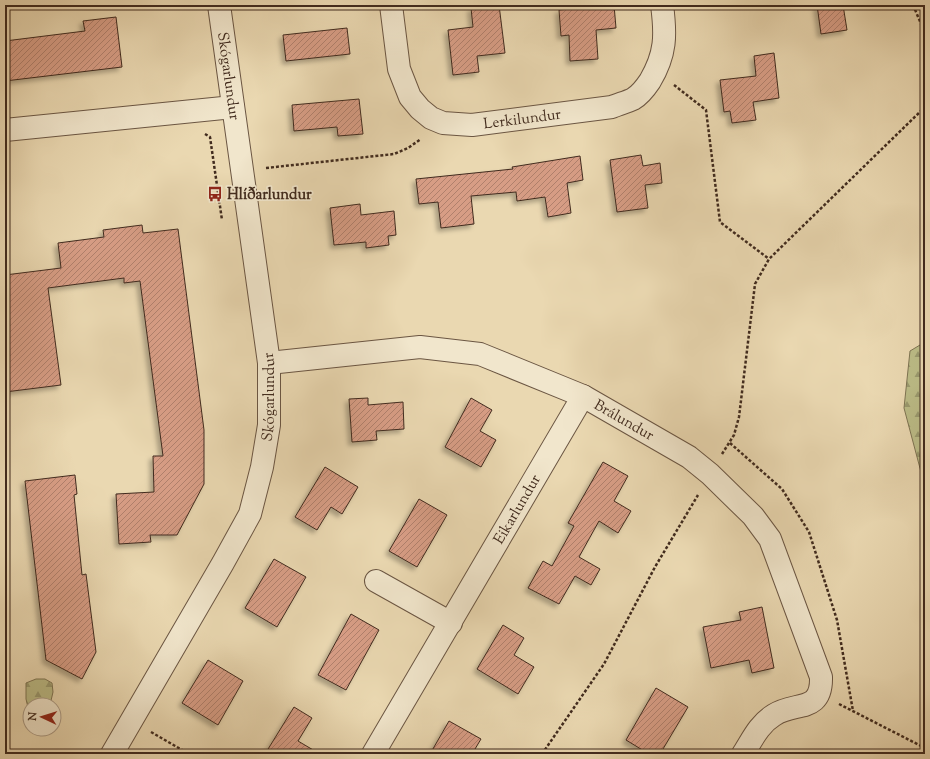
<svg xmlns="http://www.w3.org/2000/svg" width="930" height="759" viewBox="0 0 930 759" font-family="'Sorts Mill Goudy',serif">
	<defs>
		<pattern id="forest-firs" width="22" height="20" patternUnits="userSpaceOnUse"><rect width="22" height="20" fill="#bcbd88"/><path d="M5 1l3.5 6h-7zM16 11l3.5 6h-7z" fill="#9a9a6f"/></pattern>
		<pattern id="building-hatch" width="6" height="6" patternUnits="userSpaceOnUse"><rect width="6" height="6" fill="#d79d85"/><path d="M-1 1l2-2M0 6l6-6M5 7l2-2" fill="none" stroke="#b0806c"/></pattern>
		<filter id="shadow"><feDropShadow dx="-3.5" dy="3.5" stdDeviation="2" flood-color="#0004"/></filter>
	</defs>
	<rect width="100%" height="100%" fill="#ead8b1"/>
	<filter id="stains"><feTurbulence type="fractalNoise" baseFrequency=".005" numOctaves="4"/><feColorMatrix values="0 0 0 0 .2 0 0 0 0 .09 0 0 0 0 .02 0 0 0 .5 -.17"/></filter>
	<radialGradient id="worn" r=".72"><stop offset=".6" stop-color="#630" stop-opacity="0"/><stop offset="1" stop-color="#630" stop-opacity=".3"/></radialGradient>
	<g fill="url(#forest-firs)" stroke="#7e7453">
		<path d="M 925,342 L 925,473 L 921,472 L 904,408 L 910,351 Z"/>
		<path d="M 36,679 L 45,679 L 52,683 L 53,692 L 50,705 L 30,705 L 30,716 L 26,699 L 26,683 Z"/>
	</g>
	<g fill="url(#building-hatch)" stroke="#412b1e" filter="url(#shadow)">
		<path d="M 499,5 L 505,53 L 477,56 L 479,72 L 453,75 L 448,30 L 473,27 L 471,8 Z"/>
		<path d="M 614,5 L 616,28 L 596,30 L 598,59 L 570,61 L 569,35 L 561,36 L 559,10 Z"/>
		<path d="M 817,5 L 843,5 L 847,30 L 821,34 Z"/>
		<path d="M 116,17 L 122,67 L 5,81 L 5,41 L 85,31 L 83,21 Z"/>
		<path d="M 347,28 L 350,54 L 286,61 L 283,35 Z"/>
		<path d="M 774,53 L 779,98 L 753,102 L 756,120 L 732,123 L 730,111 L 724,112 L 720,80 L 756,76 L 754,56 Z"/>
		<path d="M 359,99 L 363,134 L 338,136 L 337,127 L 294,131 L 292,105 Z"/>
		<path d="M 641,155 L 643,166 L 660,163 L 662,183 L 645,185 L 648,208 L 617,212 L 610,160 Z"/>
		<path d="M 580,156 L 583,180 L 567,183 L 571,213 L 548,217 L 545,197 L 517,201 L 516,192 L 471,196 L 474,224 L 441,228 L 438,202 L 419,204 L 416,179 L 513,169 L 512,167 Z"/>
		<path d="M 360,204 L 361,215 L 394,211 L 396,235 L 388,236 L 389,245 L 366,248 L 366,242 L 334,245 L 330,208 Z"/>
		<path d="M 142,225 L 143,233 L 178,229 L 204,430 L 204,484 L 177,535 L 150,535 L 151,542 L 119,544 L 116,494 L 154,492 L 153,456 L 163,456 L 140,281 L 124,283 L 124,278 L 48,288 L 61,385 L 5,392 L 5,320 L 8,319 L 5,275 L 61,268 L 58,243 L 104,237 L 103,230 Z"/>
		<path d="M 368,398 L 368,405 L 403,402 L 404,429 L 376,431 L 377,440 L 352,442 L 349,399 Z"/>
		<path d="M 471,398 L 492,410 L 480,431 L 496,440 L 481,467 L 445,447 Z"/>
		<path d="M 603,462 L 628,476 L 614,501 L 631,511 L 618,533 L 599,521 L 579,557 L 600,569 L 591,585 L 575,576 L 559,604 L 528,588 L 543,561 L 552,566 L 574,526 L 568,523 Z"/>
		<path d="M 325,467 L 358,487 L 342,514 L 331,507 L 317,530 L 295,517 Z"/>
		<path d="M 75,475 L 77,494 L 74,495 L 82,575 L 86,574 L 96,652 L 82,679 L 46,660 L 25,481 Z"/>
		<path d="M 419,499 L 447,515 L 417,567 L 389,551 Z"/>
		<path d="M 274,559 L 306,577 L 277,627 L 245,608 Z"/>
		<path d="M 762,607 L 774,668 L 752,673 L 749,660 L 711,668 L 703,627 L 741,620 L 739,612 Z"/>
		<path d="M 351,614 L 379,630 L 346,690 L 318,675 Z"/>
		<path d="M 503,625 L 524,638 L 514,655 L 534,667 L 518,694 L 477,669 Z"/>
		<path d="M 208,660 L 243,681 L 218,725 L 182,703 Z"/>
		<path d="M 656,688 L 688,707 L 660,754 L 649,754 L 626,740 Z"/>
		<path d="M 294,707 L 312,718 L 298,741 L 320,754 L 265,754 Z"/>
		<path d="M 449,721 L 481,739 L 472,754 L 430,754 Z"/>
	</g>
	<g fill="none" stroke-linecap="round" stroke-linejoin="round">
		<g stroke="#6b5643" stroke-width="24">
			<g id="street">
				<path id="s1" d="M 391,5 L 399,69 L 410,97 L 420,109 L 431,118 L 443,123 L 472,125 L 612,107 C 619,104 627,102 633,99 C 640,95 646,87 650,81 C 666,54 666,35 662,5"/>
				<path d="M 5,130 L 233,107"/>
				<path id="s2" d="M 269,363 L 420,347 L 480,354 L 583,396 L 689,457 L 710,474 L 753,516 L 770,539 L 821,677 C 822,714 795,701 774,715 C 759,724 752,740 743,754"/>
				<path d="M 376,581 L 451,623"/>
				<path id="s3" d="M 112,754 L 223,563 L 250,514 L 262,467 L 269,425 L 269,363 L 219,5"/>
				<path id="s4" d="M 373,754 L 583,396"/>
			</g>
		</g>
		<g stroke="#412b1e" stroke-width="2.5" stroke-dasharray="3 2" stroke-linecap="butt">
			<path d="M 913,5 L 925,33"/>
			<path d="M 674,85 L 706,110 L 720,222 L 769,259"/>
			<path d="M 205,134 L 210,137 L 222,220"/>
			<path d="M 266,168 L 394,154 L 408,148 L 421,139"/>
			<path d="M 730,443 L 782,489 L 809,532 L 837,620 L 853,711"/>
			<path d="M 722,454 L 734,435 L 739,417 L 755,284 L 769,259 L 925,107"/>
			<path d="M 839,704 L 925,748"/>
			<path d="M 151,732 L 189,754"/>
			<path d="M 542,754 L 604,664 L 655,567 L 698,495"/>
		</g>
		<use href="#street" stroke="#f1e6cc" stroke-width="22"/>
	</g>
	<defs>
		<g id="bus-bare" transform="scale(1.2)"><path d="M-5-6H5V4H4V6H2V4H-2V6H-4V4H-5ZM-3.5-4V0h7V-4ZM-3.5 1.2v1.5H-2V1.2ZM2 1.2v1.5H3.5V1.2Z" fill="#8f2418" stroke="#f1e6cc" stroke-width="2.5" paint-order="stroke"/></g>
	</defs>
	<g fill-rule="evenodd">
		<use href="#bus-bare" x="215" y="194"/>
	</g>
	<g text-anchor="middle" stroke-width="3.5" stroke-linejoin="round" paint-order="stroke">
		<g font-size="15" fill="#412b1e" stroke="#f1e6cc">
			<text transform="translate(229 76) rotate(82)" y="5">Skógarlundur</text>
			<text dy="5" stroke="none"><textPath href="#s1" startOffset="217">Lerkilundur</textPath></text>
			<text dy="5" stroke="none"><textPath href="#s3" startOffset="396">Skógarlundur</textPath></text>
			<text dy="5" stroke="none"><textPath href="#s2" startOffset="371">Brálundur</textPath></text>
			<text dy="5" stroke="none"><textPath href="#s4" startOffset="284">Eikarlundur</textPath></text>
		</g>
		<g font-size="15" font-weight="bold" fill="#412b1e" stroke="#f1e6cc" text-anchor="start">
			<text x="227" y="199">Hlíðarlundur</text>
		</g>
	</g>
	<rect width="930" height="759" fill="none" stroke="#ead8b1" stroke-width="20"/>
	<rect x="6" y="6" width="918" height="747" fill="none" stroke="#412b1e" stroke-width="2"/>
	<rect x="10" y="10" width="910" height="739" fill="none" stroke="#412b1e"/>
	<g transform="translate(42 717) rotate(274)"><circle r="19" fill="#f1e6cc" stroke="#ab9b86"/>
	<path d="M0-3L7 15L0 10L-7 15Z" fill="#8f2418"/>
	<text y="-6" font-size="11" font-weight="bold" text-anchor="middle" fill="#412b1e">N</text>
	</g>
	<rect width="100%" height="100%" filter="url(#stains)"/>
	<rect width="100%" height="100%" fill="url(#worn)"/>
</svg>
